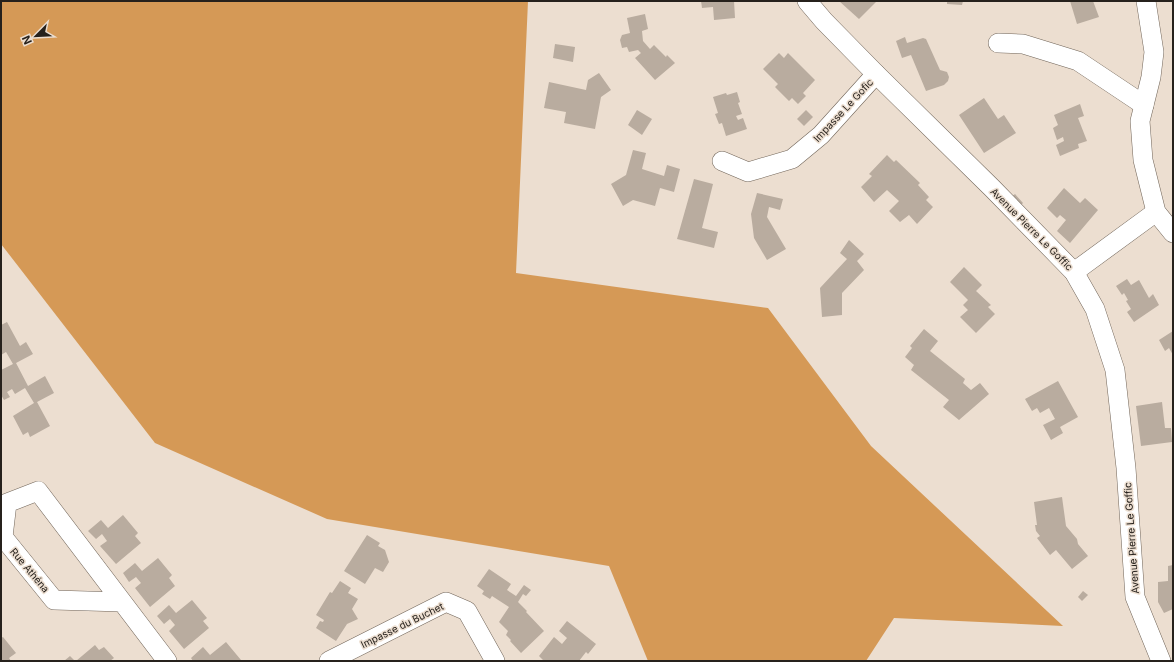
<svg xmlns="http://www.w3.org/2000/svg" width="1174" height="662" viewBox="0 0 1174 662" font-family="Inter,sans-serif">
	<rect width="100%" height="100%" fill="#ecded0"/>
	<path fill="#d59956" d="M 1,1 L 528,1 L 516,273 L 768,308 L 871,446 L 1063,626 L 894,618 L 866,661 L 648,661 L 609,566 L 327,519 L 155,443 L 1,244 Z"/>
	<g fill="#b9ac9f">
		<path d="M 701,1 L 734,1 L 735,18 L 714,20 L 713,7 L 702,8 Z"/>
		<path d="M 839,1 L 875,1 L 876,2 L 859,19 Z"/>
		<path d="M 947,1 L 963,1 L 962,5 L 947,4 Z"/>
		<path d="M 1070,1 L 1093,1 L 1099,17 L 1077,24 Z"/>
		<path d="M 645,14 L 648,29 L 642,31 L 643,41 L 650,49 L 654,45 L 666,57 L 667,55 L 675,63 L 655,80 L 635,58 L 641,53 L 638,50 L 629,52 L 627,47 L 622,48 L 620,40 L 622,35 L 630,33 L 627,18 Z"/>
		<path d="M 905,37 L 907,43 L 923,38 L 926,39 L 940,70 L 947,72 L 949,77 L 948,81 L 944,85 L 926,91 L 911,55 L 902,58 L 896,41 Z"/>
		<path d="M 555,44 L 575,47 L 573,62 L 553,58 Z"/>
		<path d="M 779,53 L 784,58 L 788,53 L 815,80 L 803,93 L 806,96 L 798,104 L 792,98 L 789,101 L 775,87 L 778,84 L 763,69 Z"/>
		<path d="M 599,73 L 611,90 L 601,97 L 595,129 L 564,123 L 566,112 L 544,108 L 549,82 L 586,90 L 588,80 Z"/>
		<path d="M 737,92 L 740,102 L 738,103 L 742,114 L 736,116 L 738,120 L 743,118 L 747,129 L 726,136 L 722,123 L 719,124 L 715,114 L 718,113 L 713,97 L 726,93 L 727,95 Z"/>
		<path d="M 984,98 L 998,119 L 1004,115 L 1016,133 L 984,153 L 959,115 Z"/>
		<path d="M 1080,104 L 1084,116 L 1078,118 L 1087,141 L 1078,144 L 1079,148 L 1060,156 L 1056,145 L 1064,141 L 1063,137 L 1057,140 L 1053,128 L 1058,125 L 1054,115 Z"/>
		<path d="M 637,110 L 652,119 L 642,135 L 628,125 Z"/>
		<path d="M 806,110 L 813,117 L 804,126 L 797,119 Z"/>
		<path d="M 633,150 L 646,153 L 642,169 L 664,176 L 667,165 L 680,169 L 674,192 L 660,188 L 655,206 L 633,200 L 623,206 L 611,184 L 626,175 Z"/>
		<path d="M 887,155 L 894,162 L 896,160 L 920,183 L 918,185 L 929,197 L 926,200 L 933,207 L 917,224 L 909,215 L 900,222 L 889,211 L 899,201 L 887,190 L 874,202 L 861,187 L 872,176 L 869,174 Z"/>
		<path d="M 694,179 L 713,184 L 702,228 L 718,232 L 714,248 L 677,239 Z"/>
		<path d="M 1064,188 L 1080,203 L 1085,198 L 1098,210 L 1070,243 L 1057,231 L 1066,220 L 1060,215 L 1057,218 L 1047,208 Z"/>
		<path d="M 757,193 L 783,199 L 780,210 L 769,207 L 767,217 L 786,249 L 767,260 L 754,238 L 751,214 Z"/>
		<path d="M 1015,194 L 1023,203 L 1018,208 L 1009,199 Z"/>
		<path d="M 849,240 L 864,254 L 857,261 L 864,270 L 842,293 L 842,315 L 822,317 L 820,288 L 847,259 L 840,253 Z"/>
		<path d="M 964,267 L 982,285 L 976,291 L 991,305 L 988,307 L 995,314 L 976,333 L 960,317 L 968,310 L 963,305 L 968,300 L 950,282 Z"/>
		<path d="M 1127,279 L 1131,285 L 1139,280 L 1149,298 L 1153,294 L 1159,305 L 1134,322 L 1127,312 L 1131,309 L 1126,301 L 1128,300 L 1124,293 L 1122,295 L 1116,286 Z"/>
		<path d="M 7,322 L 20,346 L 26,342 L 33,354 L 16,363 L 28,386 L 45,376 L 54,393 L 37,402 L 50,426 L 30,437 L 28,432 L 23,435 L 13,416 L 34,403 L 25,388 L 15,394 L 12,389 L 7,392 L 10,397 L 4,400 L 1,395 L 1,370 L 13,364 L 6,352 L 1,355 L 1,325 Z"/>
		<path d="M 924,329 L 938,341 L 930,351 L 965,379 L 963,383 L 971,390 L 980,383 L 989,394 L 959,420 L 943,407 L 949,400 L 911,370 L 914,365 L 905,357 L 912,348 L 910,346 Z"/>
		<path d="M 1173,331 L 1173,355 L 1169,348 L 1165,351 L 1159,340 Z"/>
		<path d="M 1058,381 L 1078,417 L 1060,427 L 1063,433 L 1051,440 L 1043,425 L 1055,419 L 1049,408 L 1040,413 L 1037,408 L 1032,411 L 1025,399 Z"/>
		<path d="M 1162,402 L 1165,428 L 1171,428 L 1172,442 L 1141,446 L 1136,406 Z"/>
		<path d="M 1062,497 L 1066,526 L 1077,539 L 1078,544 L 1088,556 L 1072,569 L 1056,550 L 1050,555 L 1037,538 L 1040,536 L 1036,531 L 1035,525 L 1037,525 L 1034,502 Z"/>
		<path d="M 123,515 L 138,533 L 135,536 L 141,543 L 116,564 L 100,546 L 107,541 L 102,534 L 96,539 L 88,531 L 101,520 L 108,528 Z"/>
		<path d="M 367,535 L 380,543 L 378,546 L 385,550 L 389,562 L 383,572 L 375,568 L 365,584 L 344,571 Z"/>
		<path d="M 158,558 L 172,575 L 169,578 L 175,586 L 150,607 L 135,588 L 141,583 L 136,577 L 129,582 L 123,573 L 135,563 L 142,571 Z"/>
		<path d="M 1173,565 L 1173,609 L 1164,613 L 1158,602 L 1158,582 L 1168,581 L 1168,566 Z"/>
		<path d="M 489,569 L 511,584 L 507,590 L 516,596 L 524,585 L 531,590 L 526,596 L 523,594 L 518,602 L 527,611 L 526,612 L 544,631 L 521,653 L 510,641 L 511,640 L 506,635 L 508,631 L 499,622 L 509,607 L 492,596 L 490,599 L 482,594 L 484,591 L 477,586 Z"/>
		<path d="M 340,581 L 351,588 L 348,593 L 358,599 L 352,609 L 358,619 L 347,624 L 336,641 L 316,628 L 320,621 L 323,622 L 324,620 L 316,615 L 330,592 L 332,593 Z"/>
		<path d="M 1083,591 L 1088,595 L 1082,601 L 1078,597 Z"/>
		<path d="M 192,600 L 207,618 L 203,621 L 209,628 L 184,649 L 169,631 L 175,625 L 170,619 L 164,624 L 157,616 L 169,605 L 176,613 Z"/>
		<path d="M 567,621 L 596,644 L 588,654 L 586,652 L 579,661 L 544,661 L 539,656 L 554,637 L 562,644 L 567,638 L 559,631 Z"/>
		<path d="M 3,637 L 16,653 L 9,658 L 11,661 L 1,661 L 1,638 Z"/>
		<path d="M 226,642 L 241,660 L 240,661 L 193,661 L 191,658 L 203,647 L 210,655 Z"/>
		<path d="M 95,645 L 99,650 L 104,647 L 114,658 L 110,661 L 76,661 Z"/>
		<path d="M 70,656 L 75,661 L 64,661 Z"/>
	</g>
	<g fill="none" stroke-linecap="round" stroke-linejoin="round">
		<g stroke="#716559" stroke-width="20">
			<g id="street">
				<path d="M 807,1 L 824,21 L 876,74 L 992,188 L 1074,272 L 1095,309 L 1115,370 L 1126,468 L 1135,597 L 1161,661"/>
				<path d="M 1146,1 L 1154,52 L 1151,77 L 1140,121 L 1143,160 L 1156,212 L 1173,233"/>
				<path d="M 998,43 L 1023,44 L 1078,61 L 1144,105"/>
				<path d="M 722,161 L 748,172 L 792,159 L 821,135 L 876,74"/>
				<path d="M 1074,272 L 1156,212"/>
				<path d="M 122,602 L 54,600 L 3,537 L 7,503 L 38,491 L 167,661"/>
				<path d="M 329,661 L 446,602 L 467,611 L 495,661"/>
			</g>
		</g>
		<use href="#street" stroke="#fff" stroke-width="19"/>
	</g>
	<g text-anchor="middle" stroke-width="3" stroke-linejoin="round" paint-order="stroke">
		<g font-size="10" fill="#26211c" stroke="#ecded0">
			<text transform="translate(843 110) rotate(-47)" y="4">Impasse Le Gofic</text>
			<text transform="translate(1032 229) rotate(45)" y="4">Avenue Pierre Le Goffic</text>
			<text transform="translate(1131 538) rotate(-94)" y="4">Avenue Pierre Le Goffic</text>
			<text transform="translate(30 570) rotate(50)" y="4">Rue Athéna</text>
			<text transform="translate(402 625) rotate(-26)" y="4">Impasse du Buchet</text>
		</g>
	</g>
	<rect width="1174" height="662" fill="none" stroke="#26211c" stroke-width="4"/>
	<g transform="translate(36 36) rotate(246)" stroke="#ecded0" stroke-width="3" paint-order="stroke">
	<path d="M0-3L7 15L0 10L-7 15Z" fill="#26211c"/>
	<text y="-6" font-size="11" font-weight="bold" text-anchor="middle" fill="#26211c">N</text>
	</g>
</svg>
